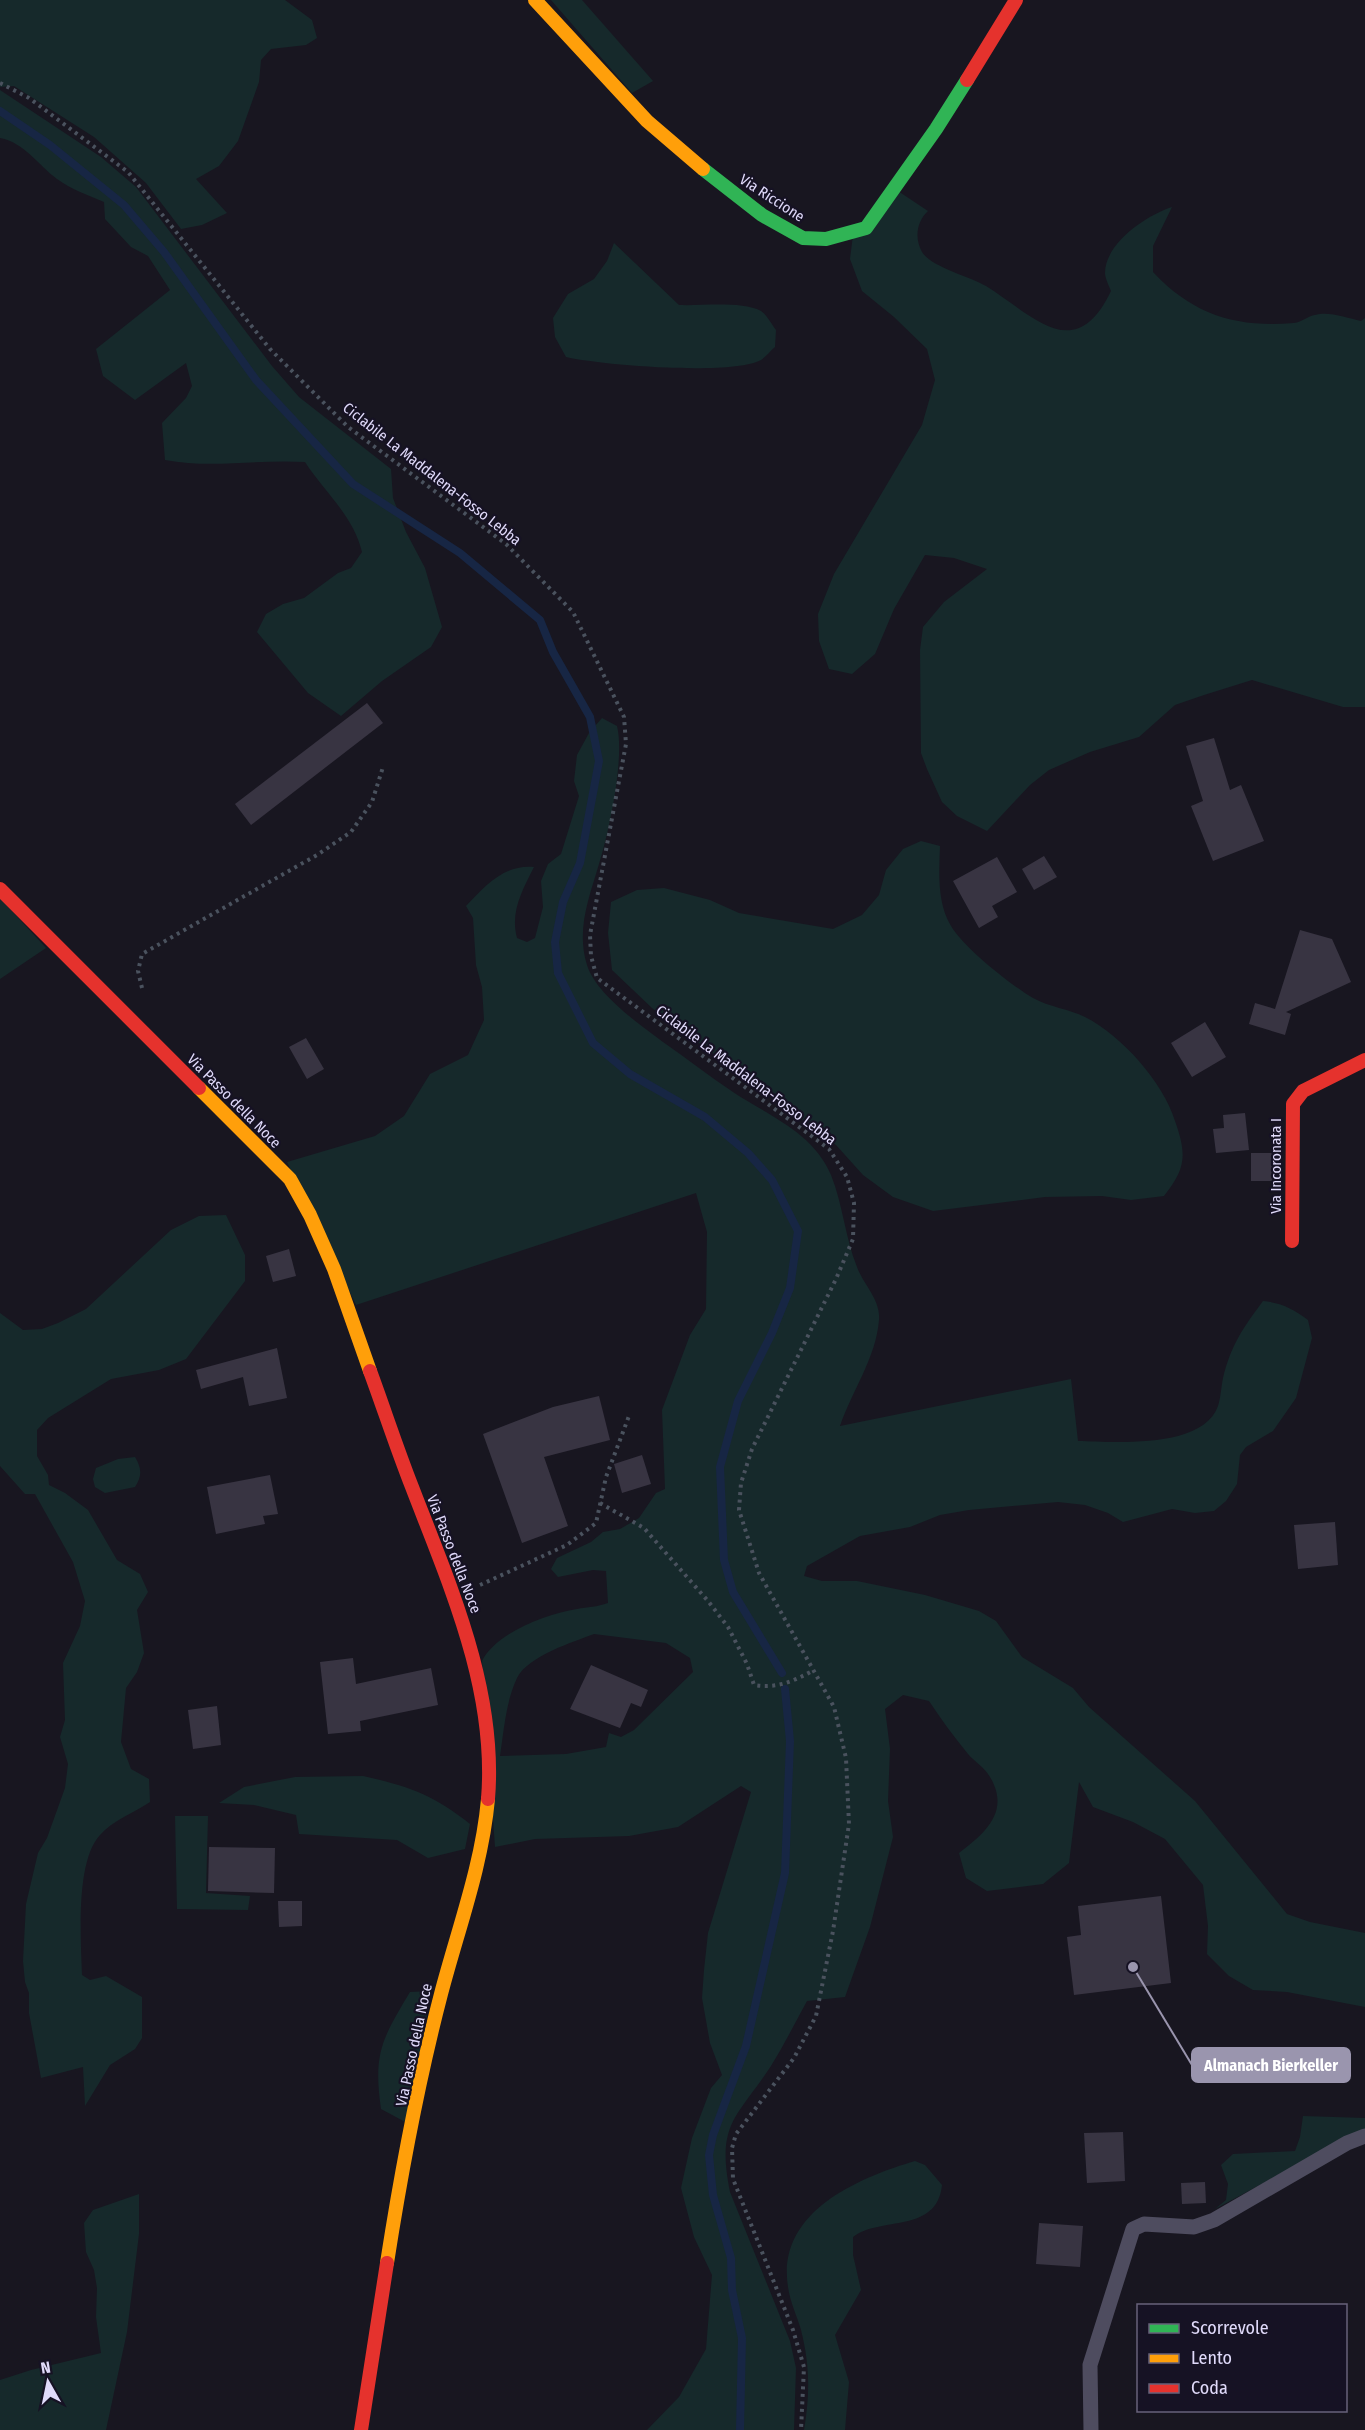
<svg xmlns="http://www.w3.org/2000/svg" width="1365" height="2430" viewBox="0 0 1365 2430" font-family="'Fira Sans Condensed',sans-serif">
	<rect width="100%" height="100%" fill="#181620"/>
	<g fill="#16292b" fill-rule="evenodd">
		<path d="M 0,0 L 285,0 L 312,20 L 317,38 L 306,45 L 271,49 L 261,60 L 259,82 L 238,141 L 219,166 L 196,179 L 227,213 L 202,225 L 181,229 L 146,183 L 94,137 L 14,86 L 0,87 Z"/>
		<path d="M 551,0 L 582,0 L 653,81 L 632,93 Z"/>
		<path d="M 0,90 L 101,157 L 136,187 L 272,366 L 299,397 L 391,469 L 393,498 L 406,532 L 425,568 L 442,627 L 431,647 L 382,681 L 341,716 L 308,693 L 257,632 L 266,614 L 283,604 L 304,598 L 338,573 L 351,568 L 362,552 C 353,515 325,493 305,462 C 258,459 212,469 165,460 L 162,423 L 186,398 L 192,386 L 186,363 L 135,400 L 103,376 L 96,349 L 170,290 L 148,256 L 131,247 L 105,219 L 104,202 C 88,195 72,190 57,179 C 37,164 25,143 0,138 Z"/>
		<path d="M 898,191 L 928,211 C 917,221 914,238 922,252 C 931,267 971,277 986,286 C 1034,316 1075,366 1111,291 C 1109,286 1105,278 1105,273 C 1105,243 1147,215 1172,207 L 1153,246 L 1153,272 C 1193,315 1237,328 1294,323 C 1302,322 1308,316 1315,315 C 1329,311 1347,318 1361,321 L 1365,318 L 1365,707 L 1343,707 L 1252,680 L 1204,695 L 1175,705 L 1139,737 L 1090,752 L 1049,770 L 1030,785 L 987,831 L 957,816 L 942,802 L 927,769 L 921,753 L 920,650 L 923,627 L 944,602 L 987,569 L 954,558 L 925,555 L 894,609 L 875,654 L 852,674 L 829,669 L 819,641 L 818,614 L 834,574 L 922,425 L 935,380 L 927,349 L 894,317 L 862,291 L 850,259 L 853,235 Z"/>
		<path d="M 614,243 L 679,305 C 702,306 742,301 761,311 C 767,315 772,325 776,330 L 775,347 C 770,351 766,357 761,360 C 732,376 600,365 566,357 L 555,337 L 553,318 L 568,294 L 594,279 L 607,261 Z"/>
		<path d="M 602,718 L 617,726 C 625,757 609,832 599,864 C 589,898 576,930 587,965 C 596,994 639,1024 663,1042 C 686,1058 709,1076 733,1092 C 769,1116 813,1132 831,1175 C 843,1205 845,1237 857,1267 C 863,1284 881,1300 879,1320 C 876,1358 852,1391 840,1426 L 1071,1379 L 1078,1441 C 1115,1442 1203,1449 1218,1406 C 1221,1397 1221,1387 1223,1378 C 1231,1345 1243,1328 1263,1301 C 1282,1303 1293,1309 1308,1320 L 1312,1338 L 1296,1398 L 1273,1431 L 1246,1447 L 1240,1455 L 1237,1484 L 1226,1501 L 1214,1511 L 1195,1513 L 1172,1509 L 1123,1522 L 1108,1513 L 1085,1505 L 1058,1502 L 969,1510 L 940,1515 L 910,1527 L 860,1536 L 807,1566 L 804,1576 L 822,1581 L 857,1581 L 925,1595 L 979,1611 L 996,1621 L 1022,1657 L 1073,1688 L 1089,1707 L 1195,1801 L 1287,1914 L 1310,1922 L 1365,1933 L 1365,2007 L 1287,1992 L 1253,1990 L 1229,1976 L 1207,1954 L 1208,1926 L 1203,1885 L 1165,1839 L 1133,1822 L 1093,1807 L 1079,1782 L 1069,1863 L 1043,1884 L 987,1891 L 966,1878 L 959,1853 C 984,1834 1011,1812 990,1777 C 985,1768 974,1761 968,1754 C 954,1737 941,1719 929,1701 L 903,1695 L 885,1709 L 890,1749 L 888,1801 L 893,1837 L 870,1927 L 845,1997 L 807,2001 C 795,2023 784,2045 771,2066 C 737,2118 716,2123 730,2192 L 790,2341 L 796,2368 L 794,2430 L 647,2430 L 679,2397 L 706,2349 L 712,2275 L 694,2237 L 681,2188 L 692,2138 L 711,2088 L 722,2075 L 710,2043 L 702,1998 L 704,1970 L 708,1933 L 751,1792 L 741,1786 L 678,1827 L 629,1836 L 535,1839 L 495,1847 L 482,1661 C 496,1633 546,1614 577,1609 C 588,1607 597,1607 608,1603 L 606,1571 L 593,1570 L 558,1577 L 551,1569 L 557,1558 L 591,1542 L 603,1532 L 620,1529 L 639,1518 L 656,1493 L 665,1489 L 662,1410 L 690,1335 L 706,1309 L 707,1232 L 696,1193 L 356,1305 L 287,1162 L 375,1136 L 404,1116 L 430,1074 L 468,1055 L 484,1020 L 482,987 L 476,965 L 473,918 L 466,906 C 485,886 504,864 534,867 C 522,891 510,912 517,938 L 527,942 L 535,938 L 543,907 L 541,881 L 548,864 L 561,854 L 579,796 L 574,781 L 577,755 L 589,733 ZM 594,1634 L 666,1643 L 690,1658 L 693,1672 L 634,1730 L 621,1737 L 609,1733 L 606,1747 L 566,1754 L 500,1756 C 504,1730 506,1701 517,1678 C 528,1656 573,1642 594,1634 Z"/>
		<path d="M 921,841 L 940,846 C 939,873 937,903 951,926 C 963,947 1012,986 1033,998 C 1049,1007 1069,1009 1085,1017 C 1122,1036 1163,1082 1175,1121 C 1187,1155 1186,1168 1164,1196 L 1131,1200 L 1102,1196 L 1045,1197 L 933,1211 L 893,1197 L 863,1175 L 836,1145 L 652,1008 L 612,970 L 608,933 L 611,902 L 637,890 L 664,888 L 710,900 L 739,913 L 833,929 L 862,915 L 879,895 L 886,870 L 903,849 Z"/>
		<path d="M 0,898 L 46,948 L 0,979 Z"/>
		<path d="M 226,1215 L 245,1255 L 245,1281 L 186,1359 L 159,1370 L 111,1379 L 48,1418 L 37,1430 L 37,1456 L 48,1475 L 49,1485 L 65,1493 L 88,1510 L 117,1560 L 140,1574 L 148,1592 L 137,1610 L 144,1653 L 137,1672 L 126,1688 L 121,1742 L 131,1769 L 149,1779 L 150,1802 C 135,1812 112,1821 100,1835 C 75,1862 81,1940 82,1975 L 90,1980 L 106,1976 L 142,1997 L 142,2038 L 135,2049 L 110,2065 L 85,2106 L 83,2067 L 41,2078 L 29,2013 L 29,1993 L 25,1982 L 23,1961 L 26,1904 L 38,1853 L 47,1838 L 65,1788 L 68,1764 L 60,1737 L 65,1720 L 63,1663 L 80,1626 L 85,1601 L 73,1562 L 35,1494 L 25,1494 L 0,1466 L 0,1313 L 23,1330 L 42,1329 L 58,1323 L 86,1309 L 171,1230 L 199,1216 Z"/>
		<path d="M 135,1457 C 142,1469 142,1476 135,1487 L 105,1493 L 95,1487 L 93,1479 L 96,1468 L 118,1459 Z"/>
		<path d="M 363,1776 C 408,1786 434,1795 470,1824 L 465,1849 L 428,1858 L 397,1840 L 299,1834 L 296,1815 L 254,1805 L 219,1803 L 244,1787 L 295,1777 Z"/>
		<path d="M 175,1816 L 208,1816 L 206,1893 L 250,1896 L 248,1910 L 177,1909 Z"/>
		<path d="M 431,1991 L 409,2124 L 381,2109 C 373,2053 382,2039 410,1992 Z"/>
		<path d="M 1303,2116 L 1365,2118 L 1365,2129 L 1215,2209 L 1226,2200 L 1228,2184 L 1221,2165 L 1233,2154 L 1295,2151 L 1300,2137 Z"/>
		<path d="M 915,2161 L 925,2165 L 942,2185 C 937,2234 880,2216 853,2237 L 853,2255 L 861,2290 L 835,2335 L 849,2382 L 845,2430 L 804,2430 C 810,2395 810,2365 801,2330 C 797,2316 790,2302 788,2287 C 776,2212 858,2178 915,2161 Z"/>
		<path d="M 139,2194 L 139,2234 L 127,2332 L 106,2430 L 0,2430 L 0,2380 L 31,2370 L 101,2353 L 96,2317 L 97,2288 L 94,2270 L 86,2252 L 84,2223 L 93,2210 Z"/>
	</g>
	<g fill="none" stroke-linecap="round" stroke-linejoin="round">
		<g stroke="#172644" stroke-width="8">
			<path d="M 0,111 L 50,145 L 124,205 L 164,252 L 256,380 L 353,484 L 460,553 L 540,620 L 553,652 L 590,717 L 599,761 L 580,863 L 563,902 L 555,942 L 558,973 L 593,1043 L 630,1074 L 705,1117 L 748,1153 L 772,1180 L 798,1231 L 790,1288 L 772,1333 L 738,1401 L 720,1467 L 724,1560 L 733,1592 L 782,1673"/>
			<path d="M 740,2430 L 742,2338 L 732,2290 L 731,2258 L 713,2195 L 709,2155 L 713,2135 L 746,2046 L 785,1873 L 790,1741 L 785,1689"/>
		</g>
	</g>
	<g fill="#383442">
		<path d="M 367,703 L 383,723 L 251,825 L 235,804 Z"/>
		<path d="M 1214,738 L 1230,790 L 1241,785 L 1264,841 L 1213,861 L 1191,806 L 1203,801 L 1186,746 Z"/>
		<path d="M 1044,856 L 1057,877 L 1034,890 L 1022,869 Z"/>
		<path d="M 997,857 L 1017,892 L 992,906 L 998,917 L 979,928 L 953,881 Z"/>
		<path d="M 1300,930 L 1332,939 L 1351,982 L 1286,1012 L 1291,1014 L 1285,1035 L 1249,1024 L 1255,1003 L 1275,1009 Z"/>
		<path d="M 1205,1022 L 1226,1057 L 1192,1077 L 1171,1043 Z"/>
		<path d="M 306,1038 L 324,1069 L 307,1079 L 289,1047 Z"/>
		<path d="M 1245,1113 L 1249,1150 L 1216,1153 L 1213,1129 L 1224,1128 L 1223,1115 Z"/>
		<rect x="1251" y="1153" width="23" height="28"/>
		<path d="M 289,1249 L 296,1276 L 273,1282 L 266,1256 Z"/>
		<path d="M 277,1348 L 287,1398 L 249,1406 L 243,1377 L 201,1389 L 196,1370 Z"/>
		<path d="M 599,1396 L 610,1440 L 544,1457 L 568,1526 L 522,1543 L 483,1434 L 553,1407 Z"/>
		<path d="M 642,1455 L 651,1484 L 622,1493 L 614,1464 Z"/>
		<path d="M 270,1475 L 278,1514 L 263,1516 L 265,1524 L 216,1534 L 207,1487 Z"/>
		<path d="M 1335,1522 L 1338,1565 L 1298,1569 L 1294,1525 Z"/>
		<path d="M 353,1658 L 356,1684 L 431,1668 L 438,1705 L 360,1721 L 361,1731 L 328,1734 L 320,1662 Z"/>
		<path d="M 591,1665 L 648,1690 L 641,1707 L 631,1703 L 620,1728 L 570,1709 Z"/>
		<path d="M 217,1706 L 221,1745 L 193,1749 L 188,1710 Z"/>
		<path d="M 209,1847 L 275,1848 L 274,1893 L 208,1891 Z"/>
		<path d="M 1161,1896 L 1171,1983 L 1074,1995 L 1067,1937 L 1081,1935 L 1078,1906 Z"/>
		<path d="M 278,1901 L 302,1901 L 302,1926 L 279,1927 Z"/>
		<path d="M 1123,2132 L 1125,2181 L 1087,2183 L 1084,2133 Z"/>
		<path d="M 1205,2182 L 1206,2203 L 1182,2204 L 1181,2183 Z"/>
		<path d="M 1039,2223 L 1083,2226 L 1080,2267 L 1036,2264 Z"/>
	</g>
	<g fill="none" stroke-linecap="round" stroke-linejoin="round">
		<g stroke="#4a525e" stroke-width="4" stroke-dasharray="3 4.5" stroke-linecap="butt">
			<path d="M 0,83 L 29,98 L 128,172 L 270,349 L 348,427 L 506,544 L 573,612 L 624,717 L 626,744 L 590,935 L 591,956 L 597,978 L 829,1149 L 847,1177 L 854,1203 L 853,1239 L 836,1279 L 752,1449 L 741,1483 L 739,1510 L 759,1573 L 834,1707 L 846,1758 L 849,1824 L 833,1931 L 816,2016 L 794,2058 L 736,2134 L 732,2148 L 733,2179 L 793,2330 L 804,2367 L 801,2430"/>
			<path d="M 142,988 L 138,971 L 142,954 L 317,855 L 351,832 L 372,802 L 383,767"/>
			<path d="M 600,1503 L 644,1528 L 708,1601 L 728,1627 L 747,1664 L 754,1685 C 777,1689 794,1681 814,1670"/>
			<path d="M 480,1585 L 567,1545 L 596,1523 L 606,1477 L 629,1416"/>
		</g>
		<path stroke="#4e4c5f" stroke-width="15" d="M 1091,2430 L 1090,2365 L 1133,2229 L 1144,2224 L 1194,2227 L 1214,2220 L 1347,2143 L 1365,2136"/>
		<path stroke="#30b455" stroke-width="14" d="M 703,169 L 762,215 L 803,238 L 826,239 L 866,228 L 936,129 L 967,80"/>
		<g stroke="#ff9f0a" stroke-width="14">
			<path d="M 535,0 L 647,121 L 703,169"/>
			<path d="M 199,1088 L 290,1179 L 310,1215 L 334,1269 L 370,1371"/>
			<path d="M 387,2263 C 401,2173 418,2082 441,1994 C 458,1929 482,1866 488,1799"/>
		</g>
		<g stroke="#e5322d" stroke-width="14">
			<path d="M 967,80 L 1016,0"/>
			<path d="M 0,889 L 199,1088"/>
			<path d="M 1292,1241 L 1293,1104 L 1303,1091 L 1365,1060"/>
			<path d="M 370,1371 C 384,1409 397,1449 412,1487 C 450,1586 497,1690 488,1799"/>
			<path d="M 361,2430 L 387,2263"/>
		</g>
	</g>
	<g text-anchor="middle" stroke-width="4.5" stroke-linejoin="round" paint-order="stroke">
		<g font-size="15" fill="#e0dafa" stroke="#161224">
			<text transform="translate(772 198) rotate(33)" y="5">Via Riccione</text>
			<text transform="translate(432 474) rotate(38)" y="5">Ciclabile La Maddalena-Fosso Lebba</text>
			<text transform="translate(746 1075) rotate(37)" y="5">Ciclabile La Maddalena-Fosso Lebba</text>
			<text transform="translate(234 1101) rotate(45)" y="5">Via Passo della Noce</text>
			<text transform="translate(1276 1166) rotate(-90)" y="5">Via Incoronata I</text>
			<text transform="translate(454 1554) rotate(69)" y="5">Via Passo della Noce</text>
			<text transform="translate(414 2045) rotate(-78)" y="5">Via Passo della Noce</text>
		</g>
	</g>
	<path fill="none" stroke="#9a95ae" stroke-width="2" d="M1133 1967L1192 2065"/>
	<circle fill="#9a95ae" stroke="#161224" stroke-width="2" cx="1133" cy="1967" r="6"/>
	<rect fill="#9a95ae" stroke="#9a95ae" stroke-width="2" x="1192" y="2048" width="158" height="34" rx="6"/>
	<g font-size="16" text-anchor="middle" font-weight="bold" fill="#fff">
		<text x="1271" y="2071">Almanach Bierkeller</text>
	</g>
	<rect x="1137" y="2304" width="210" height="108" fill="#161224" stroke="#67627a" stroke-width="1.5"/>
	<rect x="1149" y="2324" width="30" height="9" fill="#30b455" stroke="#67627a" stroke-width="1.5"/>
	<text x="1191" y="2334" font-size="18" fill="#e0dafa">Scorrevole</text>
	<rect x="1149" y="2354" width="30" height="9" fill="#ff9f0a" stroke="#67627a" stroke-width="1.5"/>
	<text x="1191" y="2364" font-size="18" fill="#e0dafa">Lento</text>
	<rect x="1149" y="2384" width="30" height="9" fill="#e5322d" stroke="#67627a" stroke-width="1.5"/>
	<text x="1191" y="2394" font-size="18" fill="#e0dafa">Coda</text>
	<g transform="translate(48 2382) rotate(351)" stroke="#161224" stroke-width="4.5" paint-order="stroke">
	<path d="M0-4.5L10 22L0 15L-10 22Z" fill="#e0dafa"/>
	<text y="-9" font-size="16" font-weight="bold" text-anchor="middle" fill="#e0dafa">N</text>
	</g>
</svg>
